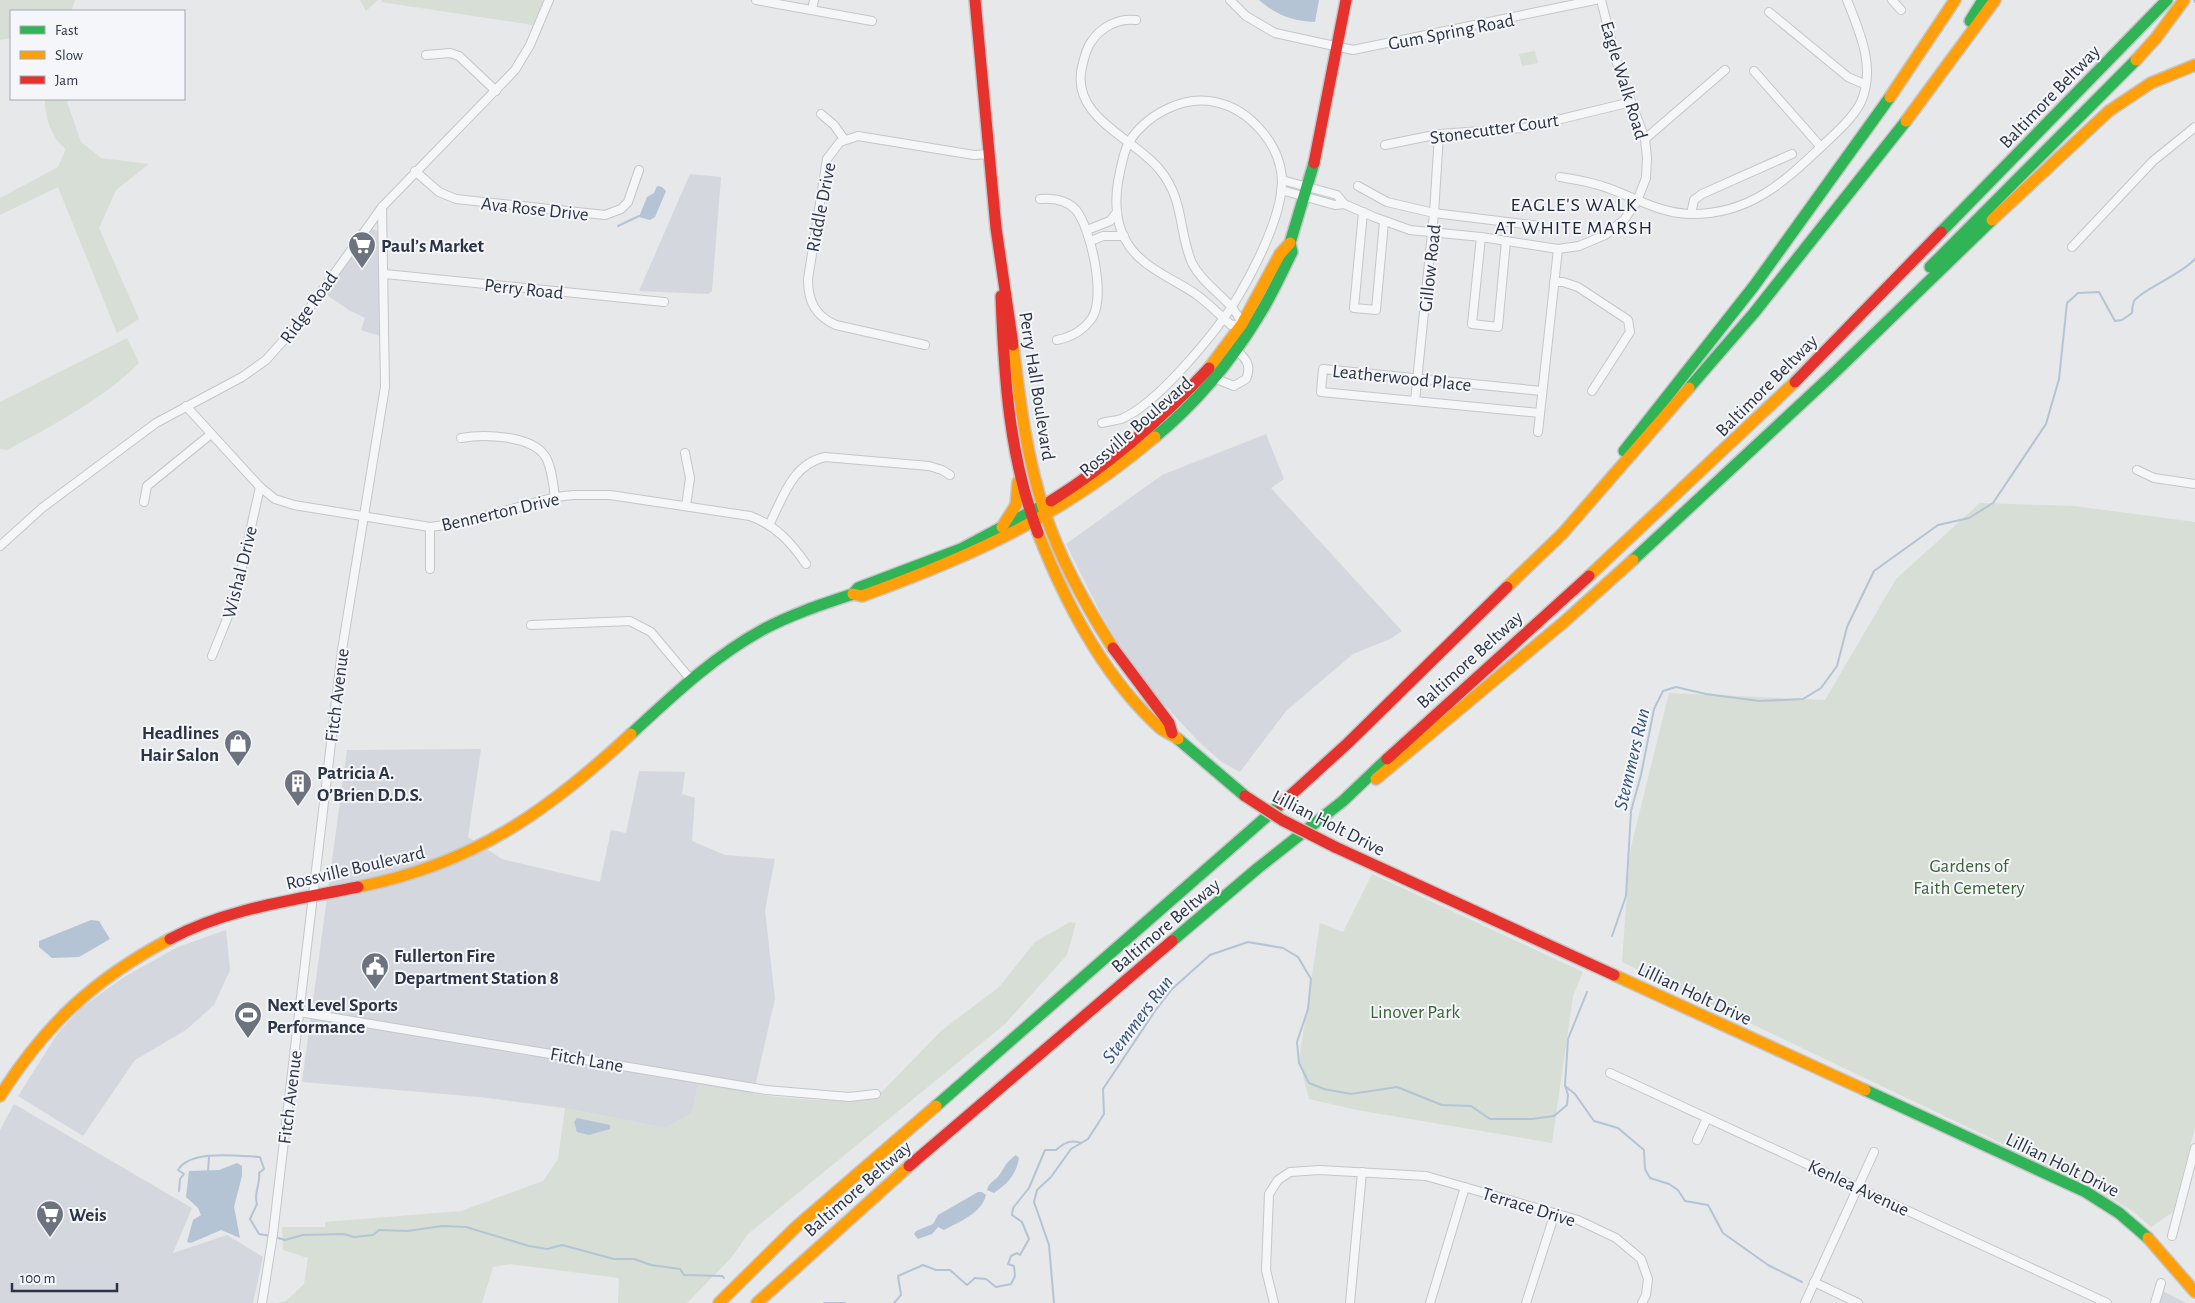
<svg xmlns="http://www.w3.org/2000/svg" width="2195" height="1303" viewBox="0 0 2195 1303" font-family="'Alegreya Sans',sans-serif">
	<rect width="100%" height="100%" fill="#e6e8ea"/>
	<g fill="#d4d7dd">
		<path d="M 690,174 L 721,177 L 712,291 L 708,294 L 639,291 Z"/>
		<path d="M 369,229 L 376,230 L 380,234 L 383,337 L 361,330 L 365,318 L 349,310 L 324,293 Z"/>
		<path d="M 1266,434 L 1284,479 L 1271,488 L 1402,631 L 1390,639 L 1353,654 L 1286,711 L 1240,772 L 1222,762 L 1199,742 L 1156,696 L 1131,665 L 1102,616 L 1066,544 L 1162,475 Z"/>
		<path d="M 481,749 L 468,837 L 502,859 L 600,882 L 611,830 L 626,833 L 639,771 L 685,772 L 682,794 L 695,798 L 692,841 L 725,855 L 775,859 L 765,910 L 775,999 L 753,1095 L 698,1085 L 692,1113 L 666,1128 L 564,1108 L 479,1097 L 302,1082 L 347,750 Z"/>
		<path d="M 226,930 L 230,970 L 214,1005 L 186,1030 L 135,1060 L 83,1136 L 18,1096 L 58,1033 L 81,1008 L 124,977 L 178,947 Z"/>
		<path d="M 14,1104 L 192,1208 L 173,1253 L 227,1235 L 263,1257 L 253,1303 L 0,1303 L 0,1130 Z"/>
		<path d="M 2163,1291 L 2186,1303 L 2160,1303 Z"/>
	</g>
	<g fill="#d6ded6">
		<path d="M 0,0 L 75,0 L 71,11 L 11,11 L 11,38 L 0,40 Z"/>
		<path d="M 360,0 L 378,0 L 366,11 Z"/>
		<path d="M 382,0 L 544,0 L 533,25 L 381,2 Z"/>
		<path d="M 1535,51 L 1538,63 L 1522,66 L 1519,54 Z"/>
		<path d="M 45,99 L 70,99 L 67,102 L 81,142 L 101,158 L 149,164 L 116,190 L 99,228 L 139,319 L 117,333 L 58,187 L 0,215 L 0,198 L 58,167 L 66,149 C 52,140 44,114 45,99 Z"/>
		<path d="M 127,338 L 139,363 C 105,398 50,427 7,450 L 0,449 L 0,402 Z"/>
		<path d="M 1980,503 L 2074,506 L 2195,522 L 2195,1128 L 2173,1212 L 2151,1227 L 2134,1212 L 2095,1188 L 1622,962 L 1630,851 L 1669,693 L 1825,700 L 1896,579 Z"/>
		<path d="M 1372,874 L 1583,972 L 1573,996 L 1552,1143 L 1357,1110 L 1309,1099 L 1299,1060 L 1320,923 L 1343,932 Z"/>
		<path d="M 1070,922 L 1076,923 L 1067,955 L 1005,1024 L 748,1234 L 731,1258 L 687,1303 L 618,1303 L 619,1278 L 510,1264 L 493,1267 L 482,1303 L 275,1303 L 286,1301 L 304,1284 L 308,1258 L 283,1250 L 282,1227 L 325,1227 L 325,1222 L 461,1211 L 543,1181 L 558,1159 L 565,1108 L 666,1128 L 692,1113 L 698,1085 C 756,1095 816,1104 875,1099 L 941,1031 L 999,987 L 1035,942 Z"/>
	</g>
	<g fill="#b4c4d5">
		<path d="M 1259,0 L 1319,0 L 1315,22 C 1292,21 1276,15 1259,0 Z"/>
		<path d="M 657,186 L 662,187 L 666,191 L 655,217 L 650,220 L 639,217 L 647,197 L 654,193 Z"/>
		<path d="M 91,920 L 99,921 L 110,939 L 79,957 L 52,958 L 39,947 L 39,941 Z"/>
		<path d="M 577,1118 L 610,1125 L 610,1129 L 589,1135 L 577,1132 L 574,1122 Z"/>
		<path d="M 1016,1155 L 1019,1158 C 1016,1175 1008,1183 994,1193 L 987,1190 C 989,1181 996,1181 1000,1174 C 1005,1166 1007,1161 1016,1155 Z"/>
		<path d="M 237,1163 L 242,1166 L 242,1176 L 234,1207 L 240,1238 L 221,1230 L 191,1243 L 187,1242 L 193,1220 L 201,1215 L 198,1208 L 186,1197 L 189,1171 L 219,1170 Z"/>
		<path d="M 978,1192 L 982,1192 L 986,1195 C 982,1213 959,1222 944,1230 L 938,1227 L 932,1234 L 918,1239 L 914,1234 L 916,1231 L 933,1224 L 938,1215 Z"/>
	</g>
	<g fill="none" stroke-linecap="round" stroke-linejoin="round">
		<g stroke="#b4c4d5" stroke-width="2">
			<path d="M 2194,0 L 2195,2"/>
			<path d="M 618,226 L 639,216"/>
			<path d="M 1612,936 L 1626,896 L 1631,811 L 1641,775 L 1654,709 L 1663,691 L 1676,687 L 1706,694 L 1759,701 L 1803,699 L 1821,688 L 1837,666 L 1847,627 L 1874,571 L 1938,525 L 1969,518 L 1993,503 L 2046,424 L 2059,379 L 2067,303 L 2078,293 L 2099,292 L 2115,321 L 2122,320 L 2132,313 C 2132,310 2133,304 2134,301 C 2141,290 2181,275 2195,259"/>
			<path d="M 1565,1086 L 1575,1094 L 1594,1121 L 1618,1128 L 1644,1150 L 1645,1169 L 1650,1178 L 1669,1184 L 1678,1190 L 1685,1201 L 1708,1205 L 1723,1233 L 1768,1265 L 1802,1282"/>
			<path d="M 208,1172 L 209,1157"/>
			<path d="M 179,1191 L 180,1179 L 184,1174 L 178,1170 C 190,1149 239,1156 260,1157 L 264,1169 L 259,1173 C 261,1184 253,1193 257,1204 L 250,1219 L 259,1234 L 271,1236"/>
			<path d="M 275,1237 L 285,1240 L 303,1235 L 344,1234 L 354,1237 L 373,1235 L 379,1230 L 408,1231 L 442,1226 L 466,1227 L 529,1246 L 547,1249 L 562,1245 L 614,1259 L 634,1259 L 651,1265 L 680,1269 L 684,1275 L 722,1276 L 724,1278"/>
			<path d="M 824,1303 L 845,1303"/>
			<path d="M 894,1303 L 901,1295 L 898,1276 L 923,1265 L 936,1270 L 950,1270 L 967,1285 L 975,1278 L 986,1279 L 996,1287 L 1011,1284 L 1015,1276 L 1014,1266 L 1008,1264 L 1011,1256 L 1017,1253 L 1020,1255 L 1029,1239 L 1022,1222 L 1012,1215 L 1013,1208 L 1029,1188 L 1045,1150 L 1056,1150 C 1064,1143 1071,1139 1081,1143"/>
			<path d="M 1054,1303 L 1049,1245 L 1034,1202 L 1037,1190 L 1051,1177 L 1071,1149 L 1088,1139 L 1104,1114 L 1103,1089 L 1155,1011 L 1172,989 L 1210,955 L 1248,942 L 1283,948 L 1298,957 L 1311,979 L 1308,1009 L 1297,1042 L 1299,1063 L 1309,1083 L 1324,1089 L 1351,1094 L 1397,1087 L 1442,1105 L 1471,1106 L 1490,1119 L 1532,1119 L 1554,1116 L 1567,1105 L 1568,1095 L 1565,1085 L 1568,1039 L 1587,992"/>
		</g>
		<g stroke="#c4c6c8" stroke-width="10">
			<g id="street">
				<path d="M 756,0 L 872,21"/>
				<path d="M 1230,0 L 1246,16 L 1275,33 L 1353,50 L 1595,0"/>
				<path d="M 1892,0 L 1901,10"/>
				<path d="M 812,10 L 814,0"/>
				<path d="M 1769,12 L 1848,77 L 1864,84"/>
				<path d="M 426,55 L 450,53 L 459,56 L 496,91"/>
				<path d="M 1754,71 L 1821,147"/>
				<path d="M 821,114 L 834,125 L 844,139"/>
				<path d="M 1645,139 L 1725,70"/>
				<path d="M 1385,145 L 1439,134 L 1524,128 L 1631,102"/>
				<path d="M 415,171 L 439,192 L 456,199 L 605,215 L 621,209 L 628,202 L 639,170"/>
				<path d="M 1560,177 C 1580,180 1600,184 1618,192 C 1643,202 1663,213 1690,214 C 1749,215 1783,183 1823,145 C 1836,133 1853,118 1861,102 C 1876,67 1860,33 1847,0"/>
				<path d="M 1282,180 L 1337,195 L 1344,204 L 1374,217 L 1410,230 L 1481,237 L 1558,249 L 1579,246 L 1605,235 L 1624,220 L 1637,201 L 1646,178 L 1647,158 L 1645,139 L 1618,67 L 1601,0"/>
				<path d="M 1358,186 L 1387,202 L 1434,213 L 1541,226"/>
				<path d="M 1281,190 L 1335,205 L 1344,204"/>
				<path d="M 1040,199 C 1053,198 1067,200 1076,210 C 1091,229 1106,296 1092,318 C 1083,331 1072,337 1057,340"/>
				<path d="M 1363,212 L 1354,308 L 1376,310 L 1384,222"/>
				<path d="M 1691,214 L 1694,200 L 1702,194 L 1792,154"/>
				<path d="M 1087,230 L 1110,221 L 1117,212"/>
				<path d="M 1481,237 L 1472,324 L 1498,327 L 1506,241"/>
				<path d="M 1091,241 L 1103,236 L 1124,236"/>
				<path d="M 2072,247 L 2153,161 L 2195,127"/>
				<path d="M 385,274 L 664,302"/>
				<path d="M 1554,282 L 1563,282 L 1578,287 L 1628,320 L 1630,332 L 1592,391"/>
				<path d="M 925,345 L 836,325 C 815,316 808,301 808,279 L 827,159 L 840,142 L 858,136 L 974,155 L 990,154"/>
				<path d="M 1214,378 L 1234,386 L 1246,379 C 1252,366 1246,358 1236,350"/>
				<path d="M 1415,401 L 1434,213 L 1439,134"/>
				<path d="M 186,406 L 260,487 L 275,499 L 294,505 L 430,527 L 460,523 L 555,497 L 573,495 L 610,495 L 750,516 C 775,525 791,542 806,564"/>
				<path d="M 1540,413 L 1321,392 L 1323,369 L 1542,391"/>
				<path d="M 1102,423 C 1108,421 1115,421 1121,419 C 1157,405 1219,329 1239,295 C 1256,266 1282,215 1282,181 C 1281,145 1250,109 1215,102 C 1183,95 1146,115 1129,142 C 1124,151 1122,162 1120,172 C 1115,193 1114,219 1125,239 C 1139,267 1173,278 1197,295 C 1209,304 1220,315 1231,325 L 1242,324 C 1233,300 1204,287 1192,263 C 1178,231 1185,201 1160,170 C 1135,138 1070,118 1082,67 C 1084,58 1086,49 1091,42 C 1101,27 1118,18 1136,20"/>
				<path d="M 1538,432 L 1558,249"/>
				<path d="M 461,438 C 484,434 531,435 545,456 C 552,467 553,484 555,497"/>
				<path d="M 685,453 L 690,478 L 686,506"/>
				<path d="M 2137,470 L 2154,478 L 2195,484"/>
				<path d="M 144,502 L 147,486 L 211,434"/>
				<path d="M 769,525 C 783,498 792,464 825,457 L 929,466 L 942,470 L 950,475"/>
				<path d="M 430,527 L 430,569"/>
				<path d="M 0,546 L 42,508 L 156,423 L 242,377 L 266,360 L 299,323 L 382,207 L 515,70 L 530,45 L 549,0"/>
				<path d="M 531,625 L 630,621 L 651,632 L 692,681"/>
				<path d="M 212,656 L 235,599 L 260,487"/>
				<path d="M 299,1012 L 766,1090 L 849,1097 L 876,1094"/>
				<path d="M 1610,1073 L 2107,1303"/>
				<path d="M 1697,1140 L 1707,1118"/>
				<path d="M 2172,1236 L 2195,1148"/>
				<path d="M 1814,1282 L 1858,1303"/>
				<path d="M 262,1303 L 273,1234 L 342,650 L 385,387 L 382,207"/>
				<path d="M 1274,1303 L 1266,1270 L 1269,1194 L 1278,1180 L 1290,1172 L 1319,1170 L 1426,1176 L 1578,1220 L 1616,1238 L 1641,1259 L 1648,1279 L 1646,1295 L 1642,1303"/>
				<path d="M 1350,1303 L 1362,1172"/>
				<path d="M 1430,1303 L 1465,1187"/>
				<path d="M 1526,1303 L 1555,1213"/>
				<path d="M 1805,1303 L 1874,1152"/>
				<path d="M 2155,1303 L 2161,1283"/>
			</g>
		</g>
		<g stroke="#c4c6c8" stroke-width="14">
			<g id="fast">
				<path d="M 1970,21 L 1983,0"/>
				<path d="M 1941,232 L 2167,0"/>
				<path d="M 1930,267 L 2136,60"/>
				<path d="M 1689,388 L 1754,313 L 1906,121"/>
				<path d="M 1155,437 C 1195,404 1231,361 1258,317 C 1271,297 1281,274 1292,252 L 1290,243 L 1314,163"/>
				<path d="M 1624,451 L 1754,286 L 1890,97"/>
				<path d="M 1633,560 L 1831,376 L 1992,220"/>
				<path d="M 631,734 C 672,696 714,656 764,629 C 792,614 823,604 853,594 L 858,588 L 961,549 L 1051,501"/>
				<path d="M 1178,739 L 1245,796"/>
				<path d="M 1172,941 L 1258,868 L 1343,801 L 1387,759"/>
				<path d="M 1865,1090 L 2086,1192 L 2119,1213 L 2148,1238"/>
				<path d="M 936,1106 L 1281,804"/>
			</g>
		</g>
		<g stroke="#c4c6c8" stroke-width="14">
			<g id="slow">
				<path d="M 2136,60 L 2156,38 L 2184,0"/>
				<path d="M 1890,97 L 1955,0"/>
				<path d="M 1906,121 L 1995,0"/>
				<path d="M 1992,220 L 2109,111 L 2151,83 L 2195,65"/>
				<path d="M 1013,345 C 1020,403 1027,461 1046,516 C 1062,563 1086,606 1113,648"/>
				<path d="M 1209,368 L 1242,324 L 1280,254 L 1290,243"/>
				<path d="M 1002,527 L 1016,505 L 1018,482"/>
				<path d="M 1038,533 C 1065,602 1103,676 1159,727 C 1164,732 1172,734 1178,739"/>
				<path d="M 1589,576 L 1795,382"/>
				<path d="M 1507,587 L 1563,533 L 1689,388"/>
				<path d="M 853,594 L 862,596 C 975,555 1063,515 1155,437"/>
				<path d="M 1376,779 L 1564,622 L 1633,560"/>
				<path d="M 358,887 C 473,864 547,812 631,734"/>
				<path d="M 1614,975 L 1865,1090"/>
				<path d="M 0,1096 C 46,1024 94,979 170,939"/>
				<path d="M 2148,1238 L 2195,1292"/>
				<path d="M 719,1303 L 796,1227 L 936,1106"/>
				<path d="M 757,1303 L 909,1166"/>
			</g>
		</g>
		<g stroke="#c4c6c8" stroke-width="14">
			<g id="jam">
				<path d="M 975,0 L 996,228 L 1013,345"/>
				<path d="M 1314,163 L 1346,0"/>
				<path d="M 1001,296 C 1004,376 1009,457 1038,533"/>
				<path d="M 1795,382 L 1941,232"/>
				<path d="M 1051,501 C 1110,464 1162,419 1209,368"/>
				<path d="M 1113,648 L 1169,723 L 1172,733"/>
				<path d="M 1387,759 L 1589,576"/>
				<path d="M 1281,804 L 1348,743 L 1507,587"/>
				<path d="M 1335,847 L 1614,975"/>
				<path d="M 170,939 C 228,908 295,900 358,887"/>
				<path d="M 909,1166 L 1172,941"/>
			</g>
		</g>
		<use href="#street" stroke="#f5f6f7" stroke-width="8"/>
		<use href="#fast" stroke="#30b455" stroke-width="11"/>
		<use href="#slow" stroke="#ff9f0a" stroke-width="11"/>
		<use href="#jam" stroke="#e5322d" stroke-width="11"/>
		<g stroke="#c4c6c8" stroke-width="14" stroke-linecap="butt">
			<path id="jam-bridge" d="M 1245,796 L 1282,820 L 1335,847"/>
		</g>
		<use href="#jam-bridge" stroke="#e5322d" stroke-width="11"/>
	</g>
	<defs>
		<g id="supermarket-pin" transform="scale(1.4375)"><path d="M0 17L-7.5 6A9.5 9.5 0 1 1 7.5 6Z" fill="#6c737f" stroke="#f4f6f9"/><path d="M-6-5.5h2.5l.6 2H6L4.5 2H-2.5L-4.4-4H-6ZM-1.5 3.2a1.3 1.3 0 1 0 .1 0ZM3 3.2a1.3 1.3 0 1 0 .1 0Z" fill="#fff"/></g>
		<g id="shop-pin" transform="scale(1.4375)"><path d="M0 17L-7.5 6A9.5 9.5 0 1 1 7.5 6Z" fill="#6c737f" stroke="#f4f6f9"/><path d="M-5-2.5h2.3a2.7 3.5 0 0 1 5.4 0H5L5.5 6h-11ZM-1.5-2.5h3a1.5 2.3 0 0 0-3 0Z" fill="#fff"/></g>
		<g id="building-pin" transform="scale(1.4375)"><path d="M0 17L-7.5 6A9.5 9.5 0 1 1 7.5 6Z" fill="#6c737f" stroke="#f4f6f9"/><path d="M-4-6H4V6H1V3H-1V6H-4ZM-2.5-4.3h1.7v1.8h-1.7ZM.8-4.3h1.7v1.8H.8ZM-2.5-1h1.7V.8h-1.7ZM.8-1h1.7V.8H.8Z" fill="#fff"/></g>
		<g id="civic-pin" transform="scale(1.4375)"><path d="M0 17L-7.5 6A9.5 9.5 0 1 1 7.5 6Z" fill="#6c737f" stroke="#f4f6f9"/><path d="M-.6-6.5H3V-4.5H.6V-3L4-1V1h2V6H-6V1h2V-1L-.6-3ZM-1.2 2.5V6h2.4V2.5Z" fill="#fff"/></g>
		<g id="stadium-pin" transform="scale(1.4375)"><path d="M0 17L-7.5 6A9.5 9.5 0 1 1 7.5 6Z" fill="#6c737f" stroke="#f4f6f9"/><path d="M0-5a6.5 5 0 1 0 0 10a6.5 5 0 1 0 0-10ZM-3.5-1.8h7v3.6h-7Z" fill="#fff"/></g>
	</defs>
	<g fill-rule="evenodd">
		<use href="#supermarket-pin" x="362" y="245"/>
		<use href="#shop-pin" x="238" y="743"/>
		<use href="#building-pin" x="298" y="783"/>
		<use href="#civic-pin" x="375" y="966"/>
		<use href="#stadium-pin" x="248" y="1015"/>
		<use href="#supermarket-pin" x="50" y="1214"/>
	</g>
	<g text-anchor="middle" stroke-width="4" stroke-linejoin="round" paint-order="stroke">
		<g font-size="19" fill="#2b3445" stroke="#f4f6f9">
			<text transform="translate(1451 31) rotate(-11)" y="7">Gum Spring Road</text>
			<text transform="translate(1625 80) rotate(73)" y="7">Eagle Walk Road</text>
			<text transform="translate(2049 96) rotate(-46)" y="7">Baltimore Beltway</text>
			<text transform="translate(1494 128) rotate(-8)" y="7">Stonecutter Court</text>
			<text transform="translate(820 207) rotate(-79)" y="7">Riddle Drive</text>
			<text transform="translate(535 208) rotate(6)" y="7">Ava Rose Drive</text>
			<text transform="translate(1429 268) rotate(-84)" y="7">Gillow Road</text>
			<text transform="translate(524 288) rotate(6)" y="7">Perry Road</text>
			<text transform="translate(308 307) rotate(-54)" y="7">Ridge Road</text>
			<text transform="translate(1402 377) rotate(6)" y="7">Leatherwood Place</text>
			<text transform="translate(1766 385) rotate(-45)" y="7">Baltimore Beltway</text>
			<text transform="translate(1038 386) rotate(81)" y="7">Perry Hall Boulevard</text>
			<text transform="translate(1135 426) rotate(-41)" y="7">Rossville Boulevard</text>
			<text transform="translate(500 511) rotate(-13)" y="7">Bennerton Drive</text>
			<text transform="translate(239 572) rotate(-76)" y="7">Wishal Drive</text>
			<text transform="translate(1469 659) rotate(-42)" y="7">Baltimore Beltway</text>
			<text transform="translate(336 695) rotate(-83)" y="7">Fitch Avenue</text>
			<text transform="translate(1329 822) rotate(27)" y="7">Lillian Holt Drive</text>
			<text transform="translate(355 867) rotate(-13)" y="7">Rossville Boulevard</text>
			<text transform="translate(1165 925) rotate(-40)" y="7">Baltimore Beltway</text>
			<text transform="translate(1695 993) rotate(25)" y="7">Lillian Holt Drive</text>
			<text transform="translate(587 1059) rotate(10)" y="7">Fitch Lane</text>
			<text transform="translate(289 1097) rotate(-83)" y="7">Fitch Avenue</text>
			<text transform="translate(2063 1164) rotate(26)" y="7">Lillian Holt Drive</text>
			<text transform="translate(1859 1187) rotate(25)" y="7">Kenlea Avenue</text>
			<text transform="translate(857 1188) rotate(-41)" y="7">Baltimore Beltway</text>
			<text transform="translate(1529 1206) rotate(17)" y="7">Terrace Drive</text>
		</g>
		<g font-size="19" font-weight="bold" fill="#2b3445" stroke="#f4f6f9" text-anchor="start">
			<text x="381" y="252">Paul’s Market</text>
			<text x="219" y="739" text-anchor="end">Headlines<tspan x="219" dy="22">Hair Salon</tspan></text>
			<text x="317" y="779">Patricia A.<tspan x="317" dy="22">O’Brien D.D.S.</tspan></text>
			<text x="394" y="962">Fullerton Fire<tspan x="394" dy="22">Department Station 8</tspan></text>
			<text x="267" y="1011">Next Level Sports<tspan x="267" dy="22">Performance</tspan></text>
			<text x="69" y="1221">Weis</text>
		</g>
		<g font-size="19" fill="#3f6138" stroke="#f4f6f9">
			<text x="1969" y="872">Gardens of<tspan x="1969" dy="22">Faith Cemetery</tspan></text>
			<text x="1415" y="1018">Linover Park</text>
		</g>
		<g font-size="20" letter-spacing="1" fill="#1d2536" stroke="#f4f6f9">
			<text x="1574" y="211">EAGLE'S WALK<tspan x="1574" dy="23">AT WHITE MARSH</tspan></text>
		</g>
		<g font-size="20" font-style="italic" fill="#34527a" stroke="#f4f6f9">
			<text transform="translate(1631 759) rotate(-77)" y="7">Stemmers Run</text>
			<text transform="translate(1137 1019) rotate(-53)" y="7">Stemmers Run</text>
		</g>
	</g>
	<rect x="10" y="10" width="175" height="90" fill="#f4f6f9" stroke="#a4a8b1"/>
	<rect x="20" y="26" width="25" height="8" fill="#30b455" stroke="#a4a8b1"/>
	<text x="55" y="35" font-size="15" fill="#2b3445">Fast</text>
	<rect x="20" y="51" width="25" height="8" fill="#ff9f0a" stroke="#a4a8b1"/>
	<text x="55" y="60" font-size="15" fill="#2b3445">Slow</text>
	<rect x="20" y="76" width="25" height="8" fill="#e5322d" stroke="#a4a8b1"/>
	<text x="55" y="85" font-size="15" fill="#2b3445">Jam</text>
	<path d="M12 1283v8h105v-8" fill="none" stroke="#2b3445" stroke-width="2.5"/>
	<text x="20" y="1283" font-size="15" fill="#2b3445" stroke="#f4f6f9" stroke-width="4" paint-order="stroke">100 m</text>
</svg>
